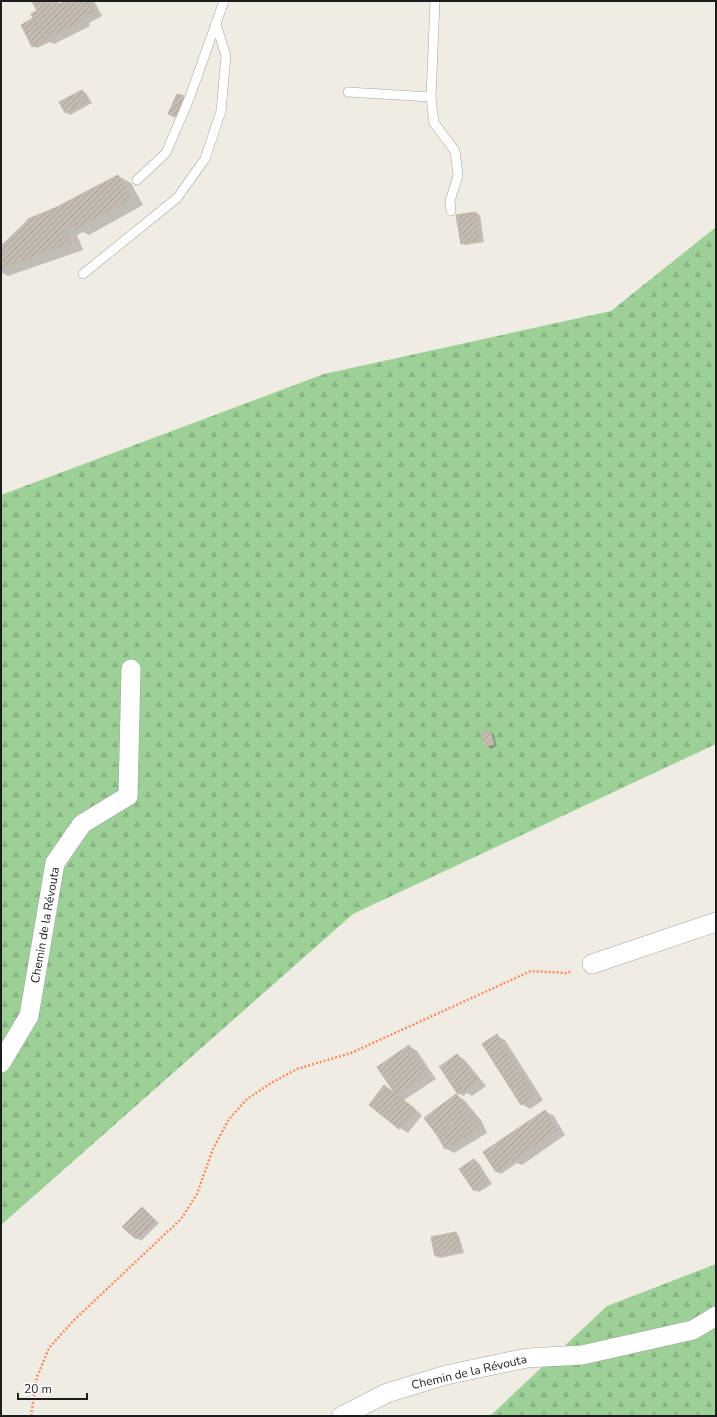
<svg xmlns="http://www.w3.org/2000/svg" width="717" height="1417" viewBox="0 0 717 1417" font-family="'Nunito Sans',sans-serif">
	<defs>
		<pattern id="forest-firs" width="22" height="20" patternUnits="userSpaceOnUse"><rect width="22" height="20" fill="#9dd096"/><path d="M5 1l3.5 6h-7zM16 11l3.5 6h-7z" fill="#87b281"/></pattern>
		<pattern id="building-hatch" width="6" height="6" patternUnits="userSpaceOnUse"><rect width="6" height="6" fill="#c4bcb2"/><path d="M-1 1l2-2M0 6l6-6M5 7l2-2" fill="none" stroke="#a8a199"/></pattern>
	</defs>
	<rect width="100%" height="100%" fill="#efede3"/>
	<g fill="url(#forest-firs)">
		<path d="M 716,227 L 716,744 L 353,914 L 1,1225 L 1,495 L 324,374 L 611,311 Z"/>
		<path d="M 716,1264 L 716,1416 L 490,1416 L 607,1306 Z"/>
	</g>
	<g fill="#0003">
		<path d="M 33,1 L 58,1 L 61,5 L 69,1 L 94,1 L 102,16 L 89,23 L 90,26 L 54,44 L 50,42 L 37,48 L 33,46 L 22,25 L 35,18 L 38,11 Z"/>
		<path d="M 82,91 L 86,93 L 92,103 L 70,115 L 66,112 Z"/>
		<path d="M 183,97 L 187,99 L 179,118 L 169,114 Z"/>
		<path d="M 118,176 L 131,183 L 143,205 L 89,235 L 83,232 L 77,235 L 83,250 L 8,276 L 1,272 L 1,248 L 58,208 Z"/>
		<path d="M 476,213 L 480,215 L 484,242 L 465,245 L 461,243 Z"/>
		<path d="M 490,732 L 494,734 L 497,746 L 491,749 L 487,746 Z"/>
		<path d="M 497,1036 L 505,1040 L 543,1100 L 530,1109 L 522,1104 Z"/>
		<path d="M 409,1046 L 417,1051 L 436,1079 L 404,1100 L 422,1115 L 408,1133 L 400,1128 L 371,1105 L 384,1087 L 396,1093 Z"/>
		<path d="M 457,1055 L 465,1060 L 486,1086 L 472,1096 L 467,1093 L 463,1096 L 459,1093 Z"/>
		<path d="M 456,1095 L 464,1100 L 481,1120 L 487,1133 L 454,1153 L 445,1148 L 438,1134 Z"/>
		<path d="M 545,1111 L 554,1116 L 565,1135 L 522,1165 L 517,1163 L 501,1174 L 497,1172 L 484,1152 Z"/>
		<path d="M 474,1160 L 478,1162 L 492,1184 L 479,1192 L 475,1190 Z"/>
		<path d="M 142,1208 L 159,1223 L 141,1241 L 124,1227 Z"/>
		<path d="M 455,1233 L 459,1236 L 464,1253 L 440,1258 L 436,1256 Z"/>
	</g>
	<g fill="url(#building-hatch)" stroke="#c1b6a5">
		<path d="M 32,1 L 55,1 L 37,11 Z"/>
		<path d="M 55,1 L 58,5 L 66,1 L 89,1 L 94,11 L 81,18 L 82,21 L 45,40 L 31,14 Z"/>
		<path d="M 33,18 L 45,40 L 32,47 L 21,25 Z"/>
		<path d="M 82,90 L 88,101 L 65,113 L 59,102 Z"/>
		<path d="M 177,94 L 184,96 L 175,117 L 168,114 Z"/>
		<path d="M 118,175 L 131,198 L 76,229 L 73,224 L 65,227 L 71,243 L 1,268 L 1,246 L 25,223 L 28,219 L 57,207 Z"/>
		<path d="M 476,212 L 480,240 L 461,244 L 456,215 Z"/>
		<path d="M 490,731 L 494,744 L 486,747 L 481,733 Z"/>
		<path d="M 497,1034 L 535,1095 L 521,1105 L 482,1044 Z"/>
		<path d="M 409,1045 L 428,1074 L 396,1095 L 377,1067 Z"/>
		<path d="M 457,1054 L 478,1080 L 462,1092 L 442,1065 Z"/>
		<path d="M 442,1065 L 462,1089 L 462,1092 L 459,1094 L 457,1093 L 439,1066 Z"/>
		<path d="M 384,1085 L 415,1109 L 399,1129 L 369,1105 Z"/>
		<path d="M 456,1094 L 472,1114 L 437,1135 L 424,1118 Z"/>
		<path d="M 545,1110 L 557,1130 L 513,1161 L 495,1144 Z"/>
		<path d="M 473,1114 L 479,1128 L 445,1149 L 437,1135 Z"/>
		<path d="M 495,1144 L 513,1161 L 496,1172 L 483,1152 Z"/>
		<path d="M 474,1159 L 488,1182 L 474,1191 L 459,1169 Z"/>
		<path d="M 142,1207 L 155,1220 L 136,1239 L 122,1227 Z"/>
		<path d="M 456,1232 L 460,1251 L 435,1256 L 431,1237 Z"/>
	</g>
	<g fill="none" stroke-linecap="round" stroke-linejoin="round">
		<g stroke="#a4a4a4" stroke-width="10">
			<g id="service">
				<path d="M 435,1 L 431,97 L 434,123 L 455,151 L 458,176 L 450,201 L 451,211"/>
				<path d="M 348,92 L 431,97"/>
				<path d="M 137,180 L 166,153 L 189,99 L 224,1"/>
				<path d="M 83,274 L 177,198 L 205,159 L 221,111 L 226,56 L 216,24"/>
			</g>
		</g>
		<g stroke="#a4a4a4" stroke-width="20">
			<g id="minor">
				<path d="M 592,964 L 716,922"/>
				<path d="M 1,1063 L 29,1016 L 55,863 L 82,824 L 128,796 L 131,669"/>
				<path d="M 342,1416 L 387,1393 L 446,1375 L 527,1358 L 582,1355 L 693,1330 L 716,1316"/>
			</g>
		</g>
		<path stroke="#fe8e65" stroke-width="2.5" stroke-dasharray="2 2" stroke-linecap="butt" d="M 31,1416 L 37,1377 L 49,1348 L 73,1321 L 181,1219 L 197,1194 L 213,1149 L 229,1119 L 247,1099 L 271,1083 L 297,1069 L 351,1053 L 531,971 L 566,973 L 572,971"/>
		<use href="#service" stroke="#fff" stroke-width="9"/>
		<use href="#minor" stroke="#fff" stroke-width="19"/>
	</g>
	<g text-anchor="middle" stroke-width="3.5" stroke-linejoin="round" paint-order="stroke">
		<g font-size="12" fill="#1d1d1d" stroke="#fff">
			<text transform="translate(45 925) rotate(-80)" y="4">Chemin de la Révouta</text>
			<text transform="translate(469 1372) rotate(-13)" y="4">Chemin de la Révouta</text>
		</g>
	</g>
	<rect width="717" height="1417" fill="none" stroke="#1d1d1d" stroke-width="4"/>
	<path d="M18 1393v6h69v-6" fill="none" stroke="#1d1d1d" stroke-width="2"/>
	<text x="24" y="1393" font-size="12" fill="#1d1d1d" stroke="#ffffff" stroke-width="3" paint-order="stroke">20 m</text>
</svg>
